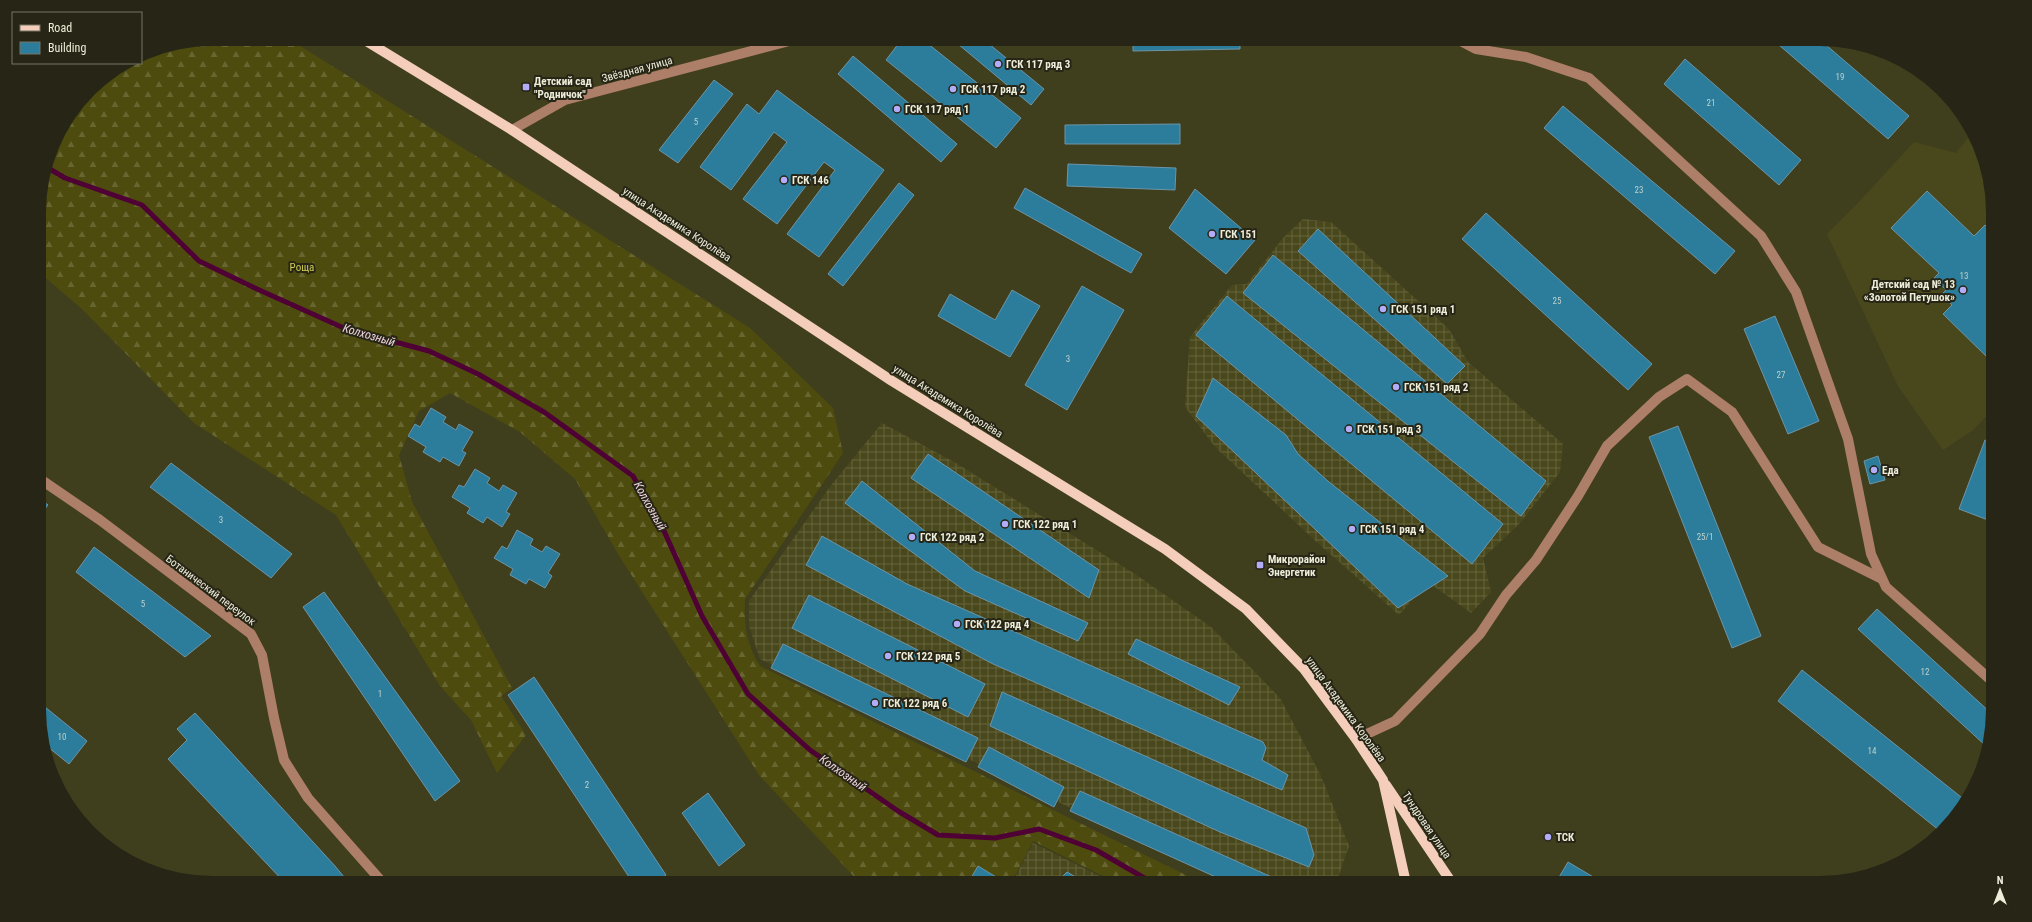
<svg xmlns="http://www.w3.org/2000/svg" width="2032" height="922" viewBox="0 0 2032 922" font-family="'Roboto Condensed',sans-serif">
	<defs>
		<pattern id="industrial-grid" width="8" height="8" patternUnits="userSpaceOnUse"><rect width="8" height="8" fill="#49481d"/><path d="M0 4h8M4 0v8" fill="none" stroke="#64633d"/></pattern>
		<pattern id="forest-firs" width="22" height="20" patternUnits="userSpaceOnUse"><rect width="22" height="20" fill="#4d4b0d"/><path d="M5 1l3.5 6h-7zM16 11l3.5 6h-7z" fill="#676530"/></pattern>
	</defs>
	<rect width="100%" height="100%" fill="#403f1d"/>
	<path fill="#49481d" d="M 1972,133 L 1980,146 L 1992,190 L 1992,410 L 1973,430 L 1943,450 L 1898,386 L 1827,234 L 1858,203 L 1914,142 L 1956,153 Z"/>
	<g fill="url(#industrial-grid)">
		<path d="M 1303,219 L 1331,222 L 1449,329 L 1468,362 L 1563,444 L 1560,472 L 1520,523 L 1483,558 L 1491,592 L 1471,613 L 1428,582 L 1399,615 L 1320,545 L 1215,447 L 1185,407 L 1190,337 L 1232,285 L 1247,284 L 1283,238 Z"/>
		<path d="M 882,423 L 954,462 L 1135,574 L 1211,627 L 1280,698 L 1321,776 L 1349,846 L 1336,883 L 1227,883 L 760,659 L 749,626 L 749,601 L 832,484 Z"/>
		<path d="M 1033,843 L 1112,882 L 1114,883 L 1012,883 Z"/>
	</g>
	<path fill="url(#forest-firs)" d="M 212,39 L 289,39 L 750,328 L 833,408 L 843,453 L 745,599 C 744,626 746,643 760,666 L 1202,883 L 1117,883 L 1033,841 L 1011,883 L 860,883 L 759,775 L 618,554 L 575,479 L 520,432 L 450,393 L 419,411 L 399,455 L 412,502 L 512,688 L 501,696 L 526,735 L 497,773 L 471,720 L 440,686 L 336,515 L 194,423 L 82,309 L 40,273 L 39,200 L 57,135 L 98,82 L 128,63 L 141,63 L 141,55 L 146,52 Z"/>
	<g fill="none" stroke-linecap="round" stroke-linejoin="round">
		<path stroke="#4f0035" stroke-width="5" d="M 48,168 L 65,178 L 142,205 L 199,261 L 257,289 L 346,329 L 429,351 L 478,374 L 544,412 L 633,476 L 665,533 L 702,616 L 748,694 L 810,750 L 898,811 L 938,835 L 995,838 L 1039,829 L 1096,850 L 1153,883"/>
	</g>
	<g fill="#2c7c9b" stroke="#6c95a8">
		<path d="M 902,39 L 922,39 L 1021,118 L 996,148 L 886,60 Z"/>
		<path d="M 952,39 L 983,39 L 1044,89 L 1031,105 Z"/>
		<path d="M 1133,39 L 1240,39 L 1240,49 L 1133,51 Z"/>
		<path d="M 1772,39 L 1819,39 L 1909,116 L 1888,139 Z"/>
		<path d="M 853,56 L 957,144 L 941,162 L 838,74 Z"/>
		<path d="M 1685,59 L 1801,160 L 1779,185 L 1664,84 Z"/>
		<path d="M 714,80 L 733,94 L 678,163 L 659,150 Z"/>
		<path d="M 777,90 L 884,170 L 819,257 L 787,234 L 835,170 L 824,162 L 777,224 L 743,199 L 787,142 L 774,132 L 731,190 L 700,167 L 747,104 L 759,114 Z"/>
		<path d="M 1563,106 L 1735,251 L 1715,274 L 1544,128 Z"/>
		<path d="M 1180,124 L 1180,144 L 1065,144 L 1065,125 Z"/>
		<path d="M 1068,164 L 1176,168 L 1175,190 L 1067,186 Z"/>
		<path d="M 899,183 L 914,195 L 843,286 L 828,274 Z"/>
		<path d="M 1025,188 L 1142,254 L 1131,273 L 1014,208 Z"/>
		<path d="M 1195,189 L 1255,240 L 1226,274 L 1169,228 Z"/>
		<path d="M 1927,191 L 1974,236 L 1985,225 L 1992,231 L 1992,354 L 1988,358 L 1943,314 L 1952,305 L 1942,294 L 1946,290 L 1934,278 L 1939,273 L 1891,228 Z"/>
		<path d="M 1486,213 L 1652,364 L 1628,390 L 1462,239 Z"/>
		<path d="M 1318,229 L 1465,366 L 1447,384 L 1298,251 Z"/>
		<path d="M 1273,255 L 1546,481 L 1521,516 L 1243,293 Z"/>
		<path d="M 1082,286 L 1124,310 L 1067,410 L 1025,385 Z"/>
		<path d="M 1012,290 L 1040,306 L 1010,357 L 938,316 L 950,294 L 995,320 Z"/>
		<path d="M 1227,296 L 1503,524 L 1472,564 L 1196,335 Z"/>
		<path d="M 1775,316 L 1819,421 L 1788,434 L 1744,329 Z"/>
		<path d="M 1213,378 L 1286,435 L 1298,454 L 1329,482 L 1448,576 L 1398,608 L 1196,416 Z"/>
		<path d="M 431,408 L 446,417 L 443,422 L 456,430 L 459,424 L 473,432 L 462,451 L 466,453 L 459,466 L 443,457 L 440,462 L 423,452 L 426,447 L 408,436 L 415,424 L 420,427 Z"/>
		<path d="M 1678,426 L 1761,636 L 1732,648 L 1649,437 Z"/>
		<path d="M 1985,440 L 1992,443 L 1992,508 L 1988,520 L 1959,509 Z"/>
		<path d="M 928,454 L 1099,570 L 1089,598 L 911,478 Z"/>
		<path d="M 1878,456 L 1885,480 L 1870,484 L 1864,461 Z"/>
		<path d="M 171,463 L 292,554 L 271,578 L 150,487 Z"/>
		<path d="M 475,469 L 490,478 L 487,483 L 499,491 L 503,485 L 517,493 L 506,512 L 510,514 L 502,527 L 487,517 L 483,523 L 467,513 L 470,508 L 452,497 L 459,485 L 464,487 Z"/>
		<path d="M 862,481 L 975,571 L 1088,623 L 1078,641 L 965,591 L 845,503 Z"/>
		<path d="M 40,499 L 48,505 L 40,515 Z"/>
		<path d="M 517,530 L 533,539 L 530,545 L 542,552 L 546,546 L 560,554 L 548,573 L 552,576 L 545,588 L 529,579 L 526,584 L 510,575 L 513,569 L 494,558 L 502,546 L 507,549 Z"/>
		<path d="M 822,536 L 907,584 L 1263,742 L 1266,748 L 1262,760 L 1288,775 L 1282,790 L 993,664 L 806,565 Z"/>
		<path d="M 94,547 L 211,636 L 185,657 L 76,572 Z"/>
		<path d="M 324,592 L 460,781 L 435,801 L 303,607 Z"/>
		<path d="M 809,595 L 985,684 L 968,717 L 792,628 Z"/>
		<path d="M 1877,609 L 1992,714 L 1986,746 L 1858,629 Z"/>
		<path d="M 1136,639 L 1240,687 L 1229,705 L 1128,654 Z"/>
		<path d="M 783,644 L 978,738 L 966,762 L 771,668 Z"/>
		<path d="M 1802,670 L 1966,801 L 1957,815 L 1940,831 L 1778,701 Z"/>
		<path d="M 534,677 L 666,875 L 655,883 L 633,883 L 508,695 Z"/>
		<path d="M 1002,692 L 1306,828 L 1314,855 L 1309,867 L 1220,832 L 990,726 Z"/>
		<path d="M 40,703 L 87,741 L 69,764 L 43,743 L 41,733 Z"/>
		<path d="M 195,713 L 335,866 L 349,883 L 285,883 L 168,759 L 187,740 L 177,729 Z"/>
		<path d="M 989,747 L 1064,787 L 1054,807 L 978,767 Z"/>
		<path d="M 1080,791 L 1285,883 L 1229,883 L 1070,811 Z"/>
		<path d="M 708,793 L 745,845 L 719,866 L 682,813 Z"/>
		<path d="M 1568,862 L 1600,881 L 1599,883 L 1579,883 L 1575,880 L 1573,883 L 1564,883 L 1558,879 Z"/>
		<path d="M 978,866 L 1006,883 L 968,883 Z"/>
		<path d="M 1067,872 L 1086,883 L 1056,883 Z"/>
	</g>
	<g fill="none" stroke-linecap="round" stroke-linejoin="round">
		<g stroke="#ad7e68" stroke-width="10">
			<path d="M 1457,39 L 1476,49 L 1526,57 L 1589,78 L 1761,236 L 1796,292 L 1848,439 L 1871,554 L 1886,587 L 1993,682"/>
			<path d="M 512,130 L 565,100 L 797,39"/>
			<path d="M 40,479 L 100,520 L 251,634 L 262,655 L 274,718 L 284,760 L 308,798 L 383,883"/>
			<path d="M 1356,739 L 1395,721 L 1480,634 L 1506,595 L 1536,560 L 1578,496 L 1607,446 L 1659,397 L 1687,379 L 1732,412 L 1818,547 L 1882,579"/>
		</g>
		<g stroke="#f4cebb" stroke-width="10">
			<path d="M 363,39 L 512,130 L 892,381 L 1165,549 L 1246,609 L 1304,669 L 1356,739 L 1383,780 L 1406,883"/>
			<path d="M 1386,785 L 1452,883"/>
		</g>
	</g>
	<g fill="#b3adf9" stroke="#262516" stroke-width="1.5">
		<circle cx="998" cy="64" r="4"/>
		<rect x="522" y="83" width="8" height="8" rx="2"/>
		<circle cx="953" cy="89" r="4"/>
		<circle cx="897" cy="109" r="4"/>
		<circle cx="784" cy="180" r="4"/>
		<circle cx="1212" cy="234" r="4"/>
		<circle cx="1963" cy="290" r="4"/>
		<circle cx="1383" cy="309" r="4"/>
		<circle cx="1396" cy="387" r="4"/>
		<circle cx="1349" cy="429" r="4"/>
		<circle cx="1874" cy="470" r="4"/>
		<circle cx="1005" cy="524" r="4"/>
		<circle cx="1352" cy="529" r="4"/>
		<circle cx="912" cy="537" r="4"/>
		<rect x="1256" y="561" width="8" height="8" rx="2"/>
		<circle cx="957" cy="624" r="4"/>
		<circle cx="888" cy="656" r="4"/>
		<circle cx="875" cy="703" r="4"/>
		<circle cx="1548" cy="837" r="4"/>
	</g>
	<g text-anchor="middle" stroke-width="4" stroke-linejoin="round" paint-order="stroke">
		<g font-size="9" fill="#bdd1ca">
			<text x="1840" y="80">19</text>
			<text x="1711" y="106">21</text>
			<text x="696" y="125">5</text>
			<text x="1639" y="193">23</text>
			<text x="1964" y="279">13</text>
			<text x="1557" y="304">25</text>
			<text x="1068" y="362">3</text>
			<text x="1781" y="378">27</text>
			<text x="221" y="523">3</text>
			<text x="1705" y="540">25/1</text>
			<text x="143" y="607">5</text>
			<text x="1925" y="675">12</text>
			<text x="380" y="697">1</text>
			<text x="62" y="740">10</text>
			<text x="1872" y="754">14</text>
			<text x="587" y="788">2</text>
		</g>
		<g font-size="11" font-weight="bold" fill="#ededd9" stroke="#262516" text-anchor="start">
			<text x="1006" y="68">ГСК 117 ряд 3</text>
			<text x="534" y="85">Детский сад<tspan x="534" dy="13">"Родничок"</tspan></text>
			<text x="961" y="93">ГСК 117 ряд 2</text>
			<text x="905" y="113">ГСК 117 ряд 1</text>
			<text x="792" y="184">ГСК 146</text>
			<text x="1220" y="238">ГСК 151</text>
			<text x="1955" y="288" text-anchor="end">Детский сад № 13<tspan x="1955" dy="13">«Золотой Петушок»</tspan></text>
			<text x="1391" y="313">ГСК 151 ряд 1</text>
			<text x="1404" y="391">ГСК 151 ряд 2</text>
			<text x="1357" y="433">ГСК 151 ряд 3</text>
			<text x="1882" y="474">Еда</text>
			<text x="1013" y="528">ГСК 122 ряд 1</text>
			<text x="1360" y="533">ГСК 151 ряд 4</text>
			<text x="920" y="541">ГСК 122 ряд 2</text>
			<text x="1268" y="563">Микрорайон<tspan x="1268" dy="13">Энергетик</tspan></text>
			<text x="965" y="628">ГСК 122 ряд 4</text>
			<text x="896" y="660">ГСК 122 ряд 5</text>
			<text x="883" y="707">ГСК 122 ряд 6</text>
			<text x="1556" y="841">ТСК</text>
		</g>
		<g font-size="11" fill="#ededd9" stroke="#262516">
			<text transform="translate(637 69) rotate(-15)" y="4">Звёздная улица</text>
			<text transform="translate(677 224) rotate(33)" y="4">улица Академика Королёва</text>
			<text transform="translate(948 401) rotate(32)" y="4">улица Академика Королёва</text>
			<text transform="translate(211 590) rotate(37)" y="4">Ботанический переулок</text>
			<text transform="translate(1346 709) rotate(54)" y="4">улица Академика Королёва</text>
			<text transform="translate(1427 825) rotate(56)" y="4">Тундровая улица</text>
		</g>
		<g font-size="11" fill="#d1cd52" stroke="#262516">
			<text x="302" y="271">Роща</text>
		</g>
		<g font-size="12" font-style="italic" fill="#f0d4e1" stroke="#262516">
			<text transform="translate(369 335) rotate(16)" y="4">Колхозный</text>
			<text transform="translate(650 506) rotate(61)" y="4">Колхозный</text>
			<text transform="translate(843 773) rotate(35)" y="4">Колхозный</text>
		</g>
	</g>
	<path d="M0 0H2032V922H0ZM212 46H1820A166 166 0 0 1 1986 212V710A166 166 0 0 1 1820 876H212A166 166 0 0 1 46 710V212A166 166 0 0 1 212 46Z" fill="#262516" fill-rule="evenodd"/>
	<rect x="12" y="12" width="130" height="52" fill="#262516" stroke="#767564"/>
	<rect x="20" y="25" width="20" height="6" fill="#f4cebb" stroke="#767564"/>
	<text x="48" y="32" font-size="12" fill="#ededd9">Road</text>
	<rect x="20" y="42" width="20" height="12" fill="#2c7c9b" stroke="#767564"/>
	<text x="48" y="52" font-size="12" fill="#ededd9">Building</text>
	<g transform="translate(2000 890)" stroke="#262516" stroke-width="3" paint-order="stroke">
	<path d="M0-3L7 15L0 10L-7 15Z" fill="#ededd9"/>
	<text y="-6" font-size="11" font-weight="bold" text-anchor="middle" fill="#ededd9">N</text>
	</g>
</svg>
